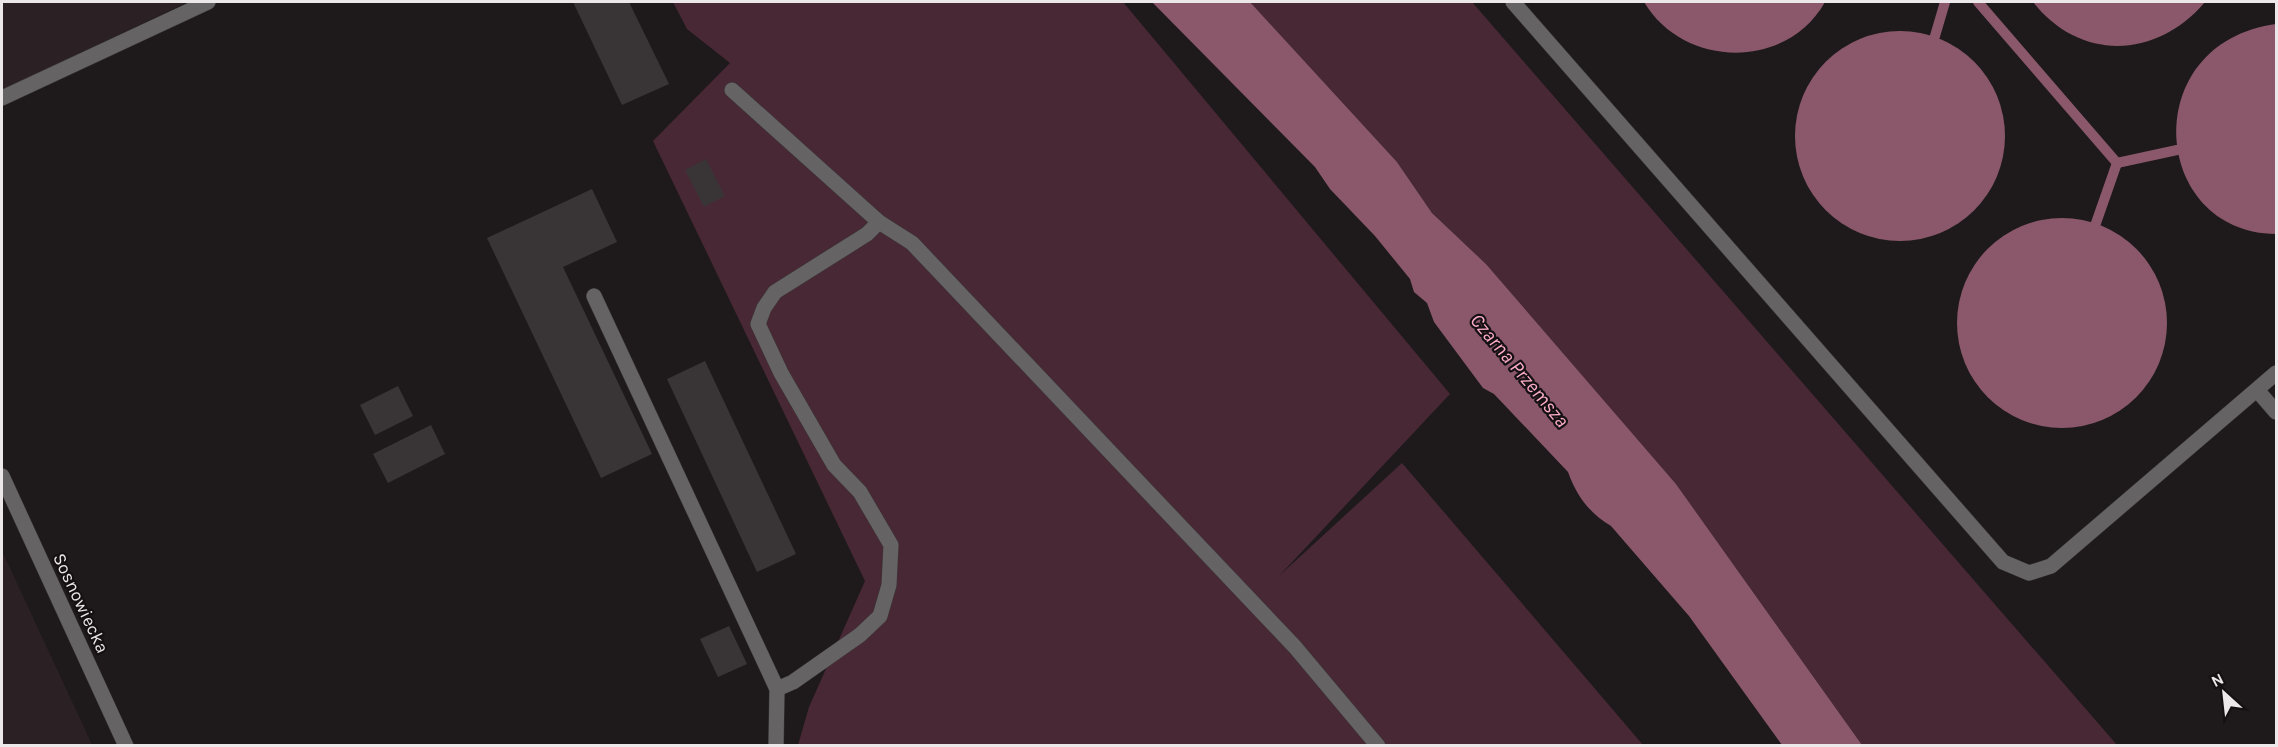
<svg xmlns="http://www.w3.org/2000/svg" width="2278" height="747" viewBox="0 0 2278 747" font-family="Karla,sans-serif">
	<rect width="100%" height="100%" fill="#1e1a1b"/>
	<g fill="#2b2124">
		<path d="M 2,2 L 187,2 L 2,90 Z"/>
		<path d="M 2,551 L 81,721 L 92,745 L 2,745 Z"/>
	</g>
	<g fill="#482834">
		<path d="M 673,2 L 1123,2 L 1450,394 L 1280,575 L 1402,463 L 1643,745 L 798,745 L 809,707 L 865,581 L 653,141 L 730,63 L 687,29 Z"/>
		<path d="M 1250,2 L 1472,2 L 2117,745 L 1862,745 L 1676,484 L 1486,264 L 1432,213 L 1397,162 Z"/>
	</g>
	<g fill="#8a586a">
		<path d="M 1152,2 L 1250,2 L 1397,162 L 1432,213 L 1486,264 L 1676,484 L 1862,745 L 1782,745 L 1689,616 L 1611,526 C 1590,514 1576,495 1568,472 L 1494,394 L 1483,388 L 1434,322 L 1427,303 L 1414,292 L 1410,279 L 1375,236 L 1330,189 L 1315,167 Z"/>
		<path d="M 1644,2 L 1825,2 C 1787,70 1684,69 1644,2 Z"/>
		<path d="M 2033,2 L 2205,2 C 2157,59 2080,62 2033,2 Z"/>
		<path d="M 2276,24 L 2276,234 C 2150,233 2136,43 2276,24 Z"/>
		<circle cx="1900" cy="136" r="105"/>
		<circle cx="2062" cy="323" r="105"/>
	</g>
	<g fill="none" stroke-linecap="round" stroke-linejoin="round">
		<g stroke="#8a586a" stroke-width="10">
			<path d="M 1978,2 L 2117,163"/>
			<path d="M 1935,36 L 1945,2"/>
			<path d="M 2117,163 L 2177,150"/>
			<path d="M 2096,223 L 2117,163"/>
		</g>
	</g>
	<g fill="#393436">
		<path d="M 573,2 L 629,2 L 669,84 L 622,105 Z"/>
		<path d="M 706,159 L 725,196 L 704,207 L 685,170 Z"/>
		<path d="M 592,189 L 617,242 L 563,267 L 652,454 L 601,478 L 487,238 Z"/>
		<path d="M 705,361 L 796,554 L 757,572 L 667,379 Z"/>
		<path d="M 398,386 L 413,416 L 375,435 L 360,405 Z"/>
		<path d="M 431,425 L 445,454 L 388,483 L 373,454 Z"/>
		<path d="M 729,626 L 747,664 L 718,677 L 700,639 Z"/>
	</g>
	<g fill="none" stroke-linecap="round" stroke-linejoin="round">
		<g stroke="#3b3738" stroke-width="16">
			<g id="service">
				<path d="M 1513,2 L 2003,562 L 2029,573 L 2051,566 L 2276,373"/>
				<path d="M 732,90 L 879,222 L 912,243 L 1295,647 L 1378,746"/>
				<path d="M 2,98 L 208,2"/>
				<path d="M 594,296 L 777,689 L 776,746"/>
				<path d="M 2257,390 L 2276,412"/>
				<path d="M 777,689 L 793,682 L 860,635 L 880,616 L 889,585 L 891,545 L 860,492 L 834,465 L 781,373 L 758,324 L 764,308 L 775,292 L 867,234 L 879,222"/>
			</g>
		</g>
		<g stroke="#3b3738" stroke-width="16">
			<path id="tertiary" d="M 2,476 L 126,746"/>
		</g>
		<use href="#service" stroke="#666364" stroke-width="15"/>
		<use href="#tertiary" stroke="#666364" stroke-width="15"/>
	</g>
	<g text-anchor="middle" stroke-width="4.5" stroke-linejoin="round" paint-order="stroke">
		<g font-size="18" fill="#ece8e9" stroke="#151112">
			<text transform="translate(81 603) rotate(65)" y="6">Sosnowiecka</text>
		</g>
		<g font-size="20" font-style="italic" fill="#fdacc9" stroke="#151112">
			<text transform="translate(1520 370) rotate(50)" y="7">Czarna Przemsza</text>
		</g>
	</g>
	<rect width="2278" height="747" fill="none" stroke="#ece8e9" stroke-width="6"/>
	<g transform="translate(2224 693) rotate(333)" stroke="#151112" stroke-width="4.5" paint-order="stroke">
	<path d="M0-4.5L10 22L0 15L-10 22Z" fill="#ece8e9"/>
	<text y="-9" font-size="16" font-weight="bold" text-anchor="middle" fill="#ece8e9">N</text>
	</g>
</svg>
